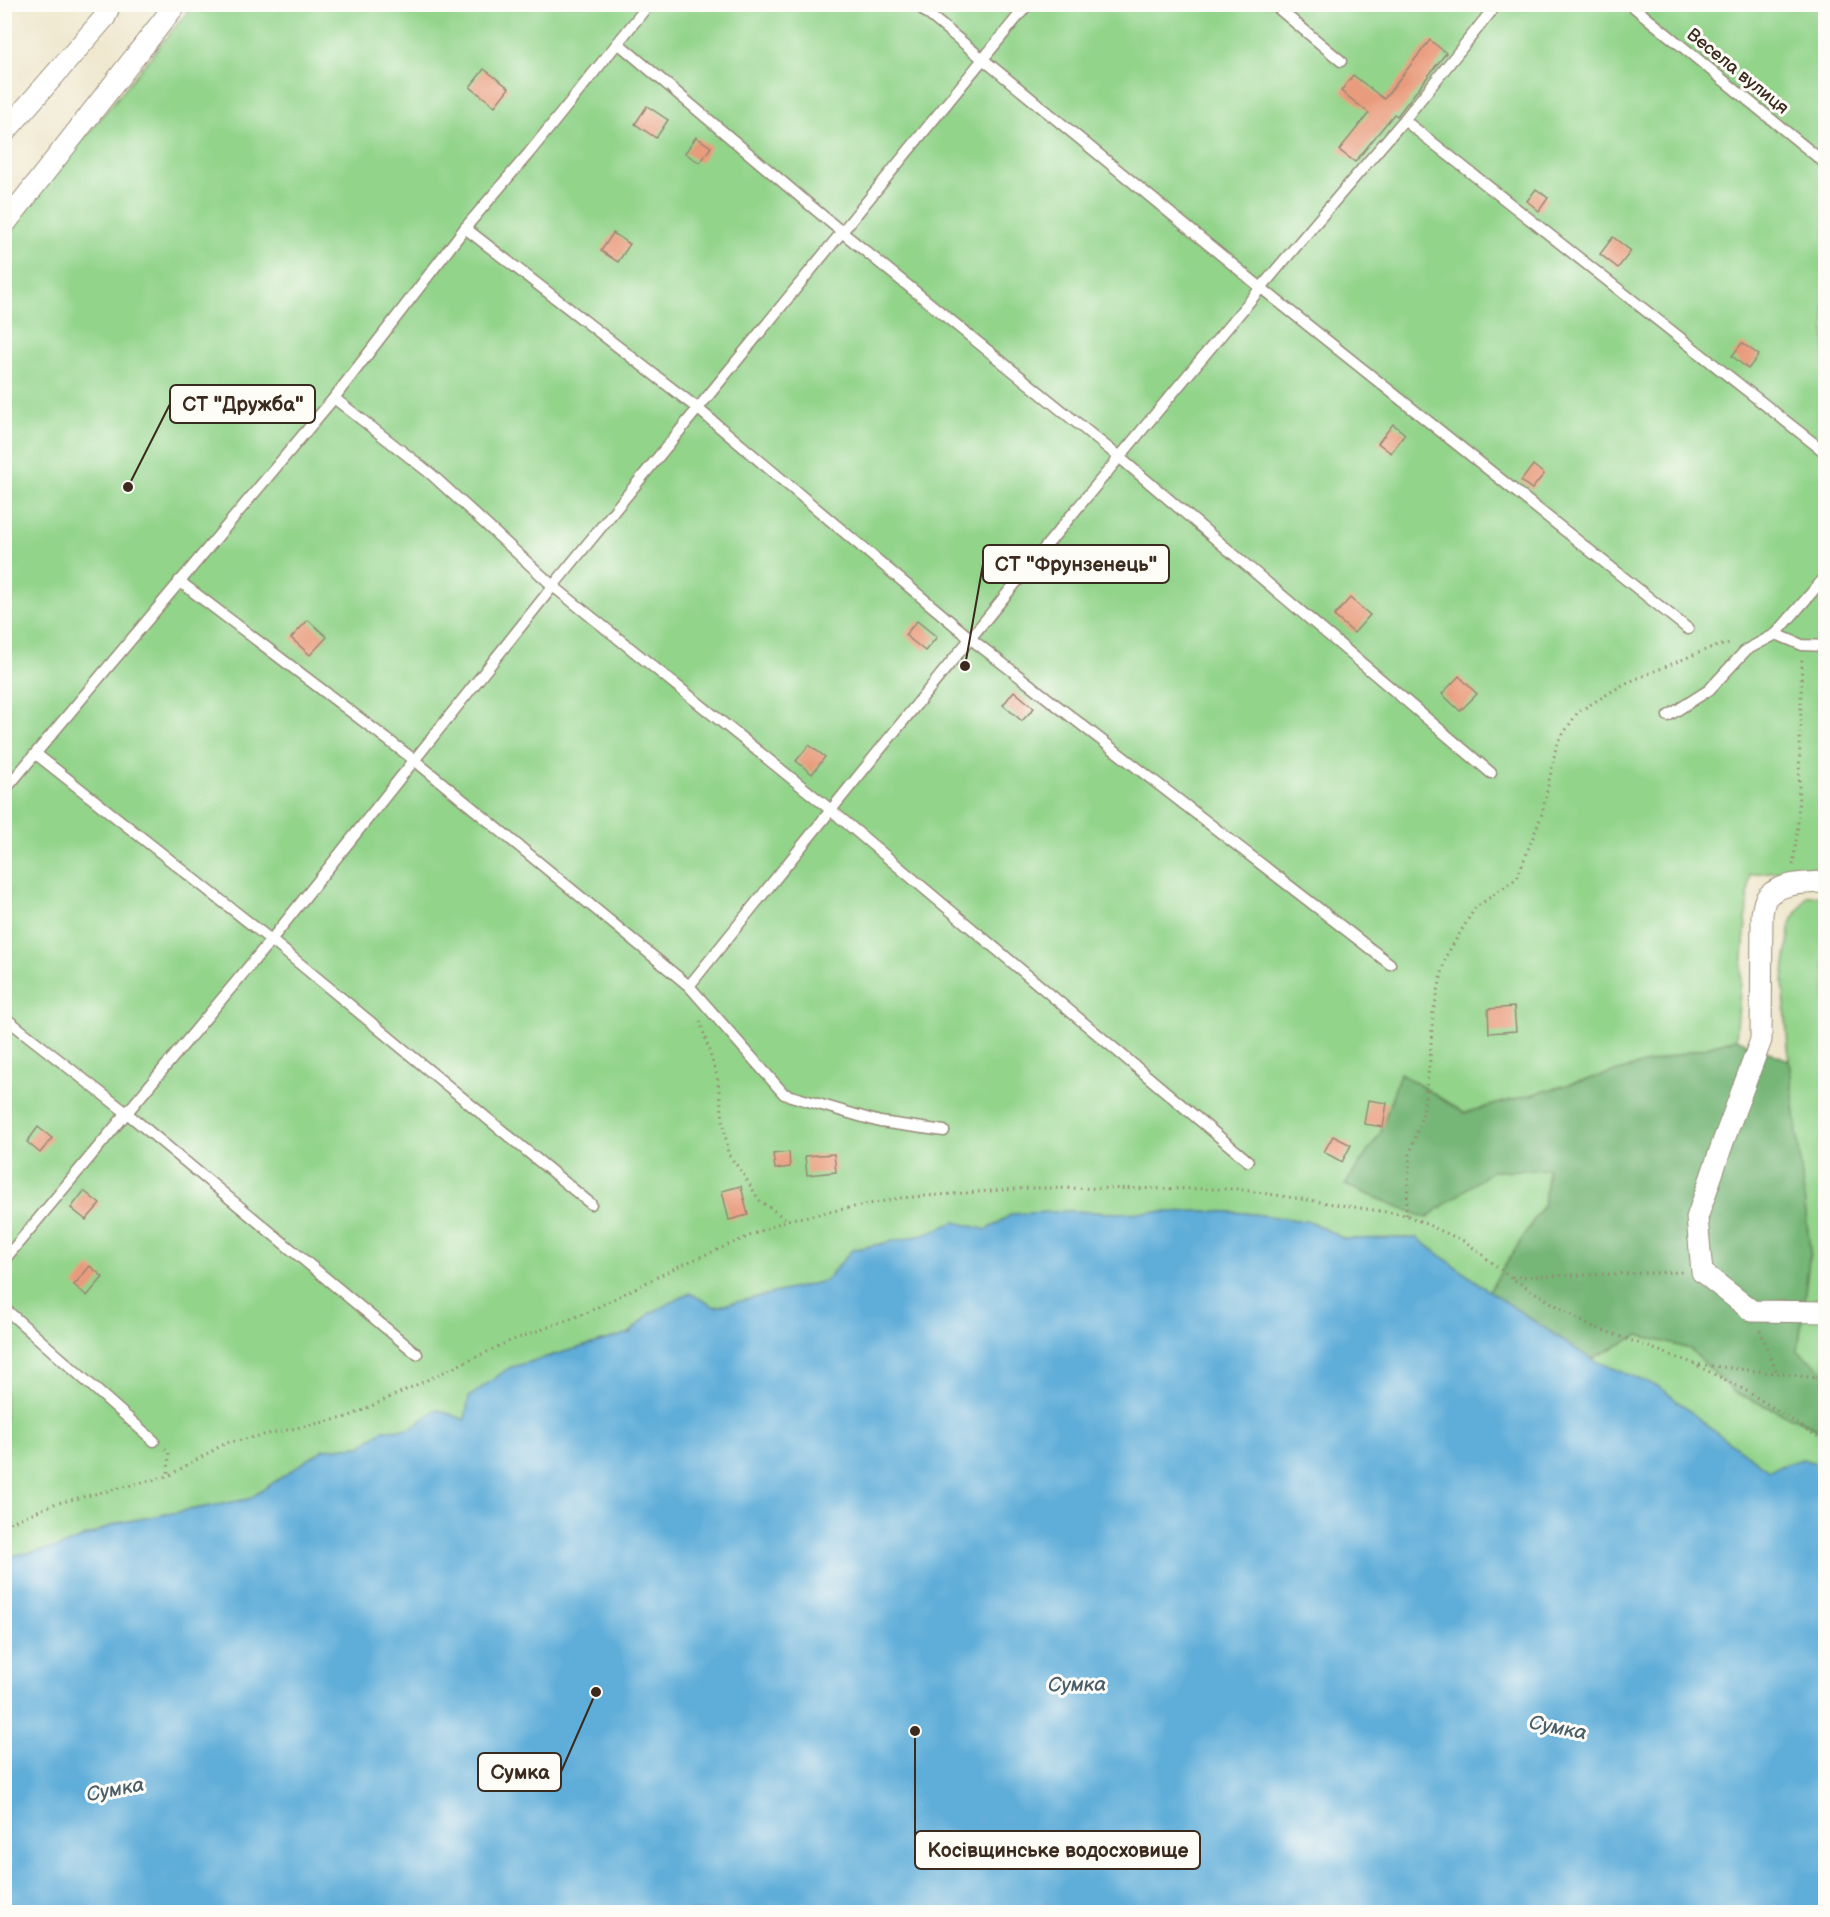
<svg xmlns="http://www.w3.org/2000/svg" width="1830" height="1917" viewBox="0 0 1830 1917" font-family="'Balsamiq Sans',sans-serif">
	<rect width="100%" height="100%" fill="#fdfcf7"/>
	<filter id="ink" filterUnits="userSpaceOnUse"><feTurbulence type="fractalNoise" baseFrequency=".0167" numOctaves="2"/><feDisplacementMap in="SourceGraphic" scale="12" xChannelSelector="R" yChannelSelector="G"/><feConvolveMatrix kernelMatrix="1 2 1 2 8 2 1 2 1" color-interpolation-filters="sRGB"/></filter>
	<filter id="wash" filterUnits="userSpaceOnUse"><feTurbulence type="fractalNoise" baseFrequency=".008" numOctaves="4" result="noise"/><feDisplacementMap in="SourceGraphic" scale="24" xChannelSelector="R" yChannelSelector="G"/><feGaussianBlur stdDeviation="1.35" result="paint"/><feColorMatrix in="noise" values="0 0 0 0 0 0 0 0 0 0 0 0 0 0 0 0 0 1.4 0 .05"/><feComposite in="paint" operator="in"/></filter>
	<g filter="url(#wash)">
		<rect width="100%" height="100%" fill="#efe7cd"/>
		<g fill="#93d48b" stroke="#677f54" stroke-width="1.5">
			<path d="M 193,5 L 1825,5 L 1825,867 L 1750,874 L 1736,1039 L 1464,1113 L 1400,1073 L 1380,1134 L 1345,1185 L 1426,1218 L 1492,1171 L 1548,1169 L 1544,1204 L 1489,1291 L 1417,1238 L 1344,1239 L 1311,1222 L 1246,1213 L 1213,1211 L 1112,1213 L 1071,1211 L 1012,1214 L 987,1230 L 955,1222 L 923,1235 L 852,1250 L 825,1281 L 715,1307 L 650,1313 L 630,1333 L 509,1368 L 465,1420 L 437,1409 L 410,1429 L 383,1430 L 361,1446 L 324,1449 L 249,1499 L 118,1523 L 60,1547 L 5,1558 L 5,235 Z"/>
			<path d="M 1825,895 L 1825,1372 L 1798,1351 L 1810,1251 L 1789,1060 L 1783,980 L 1791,922 L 1807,896 Z"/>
			<path d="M 1639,1335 L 1690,1349 L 1734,1392 L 1825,1432 L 1825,1466 L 1802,1459 L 1769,1470 L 1718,1434 L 1591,1359 Z"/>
		</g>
		<path fill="#76b677" stroke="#58704a" stroke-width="1.5" d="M 1736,1039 L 1789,1060 L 1810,1251 L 1798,1351 L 1825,1372 L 1825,1432 L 1734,1392 L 1690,1349 L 1639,1335 L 1591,1359 L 1489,1291 L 1544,1204 L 1548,1169 L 1492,1171 L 1426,1218 L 1345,1185 L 1380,1134 L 1400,1073 L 1464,1113 Z"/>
		<path fill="#5fadd9" stroke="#4d6c7c" stroke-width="1.5" d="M 1071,1211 L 1112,1213 L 1213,1211 L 1246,1213 L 1311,1222 L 1344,1239 L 1417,1238 L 1489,1291 L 1591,1359 L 1661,1388 L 1718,1434 L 1769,1470 L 1802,1459 L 1825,1466 L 1825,1912 L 1053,1912 L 1047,1904 L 1016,1912 L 5,1912 L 5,1557 L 60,1547 L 118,1523 L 249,1499 L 324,1449 L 361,1446 L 383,1430 L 410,1429 L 437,1409 L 465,1420 L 469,1397 L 509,1368 L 630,1333 L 650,1313 L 690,1293 L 715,1307 L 825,1281 L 852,1250 L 923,1235 L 955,1222 L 987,1230 L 1012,1214 Z"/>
		<g id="blocks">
			<g fill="#e99b7d">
				<path d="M 1430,40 L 1446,53 L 1397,116 L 1394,114 L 1355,162 L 1339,150 L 1369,113 L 1341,91 L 1353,75 L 1384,99 Z"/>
				<path d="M 484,69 L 509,88 L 495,106 L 470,87 Z"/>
				<path d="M 647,106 L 668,120 L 656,138 L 635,124 Z"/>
				<path d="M 696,137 L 711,147 L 700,163 L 685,153 Z"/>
				<path d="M 1536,189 L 1548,198 L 1539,211 L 1527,201 Z"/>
				<path d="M 613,233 L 630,244 L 618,262 L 601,251 Z"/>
				<path d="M 1613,237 L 1631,251 L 1618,268 L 1600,254 Z"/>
				<path d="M 1742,343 L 1759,355 L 1748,369 L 1732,356 Z"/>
				<path d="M 1393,424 L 1405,434 L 1391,453 L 1378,443 Z"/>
				<path d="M 1533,465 L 1544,474 L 1532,489 L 1521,481 Z"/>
				<path d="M 1350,598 L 1370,615 L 1354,633 L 1334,616 Z"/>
				<path d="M 308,620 L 327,637 L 310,655 L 291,638 Z"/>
				<path d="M 917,621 L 937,637 L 925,651 L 905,635 Z"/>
				<path d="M 1459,676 L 1477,694 L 1460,711 L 1442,694 Z"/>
				<path d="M 1014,691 L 1034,708 L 1022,721 L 1003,705 Z"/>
				<path d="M 809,745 L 825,757 L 812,774 L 796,761 Z"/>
				<path d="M 1514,1007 L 1516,1031 L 1489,1033 L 1488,1009 Z"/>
				<path d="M 1368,1100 L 1387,1103 L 1383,1127 L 1364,1124 Z"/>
				<path d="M 38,1127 L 52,1138 L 40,1153 L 27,1142 Z"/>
				<path d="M 1333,1136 L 1351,1145 L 1342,1162 L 1324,1152 Z"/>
				<path d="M 789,1152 L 790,1167 L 775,1169 L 773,1154 Z"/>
				<path d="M 834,1154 L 836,1172 L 807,1175 L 805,1156 Z"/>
				<path d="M 741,1186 L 748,1215 L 729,1220 L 722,1191 Z"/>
				<path d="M 84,1191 L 100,1204 L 86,1220 L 71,1208 Z"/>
				<path d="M 90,1266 L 103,1277 L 87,1296 L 74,1285 Z"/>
			</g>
		</g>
	</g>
	<g filter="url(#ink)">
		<use href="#blocks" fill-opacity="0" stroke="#958876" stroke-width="1.5"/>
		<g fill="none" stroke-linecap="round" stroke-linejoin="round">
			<g stroke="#958876" stroke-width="13">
				<g id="service">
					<path d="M 916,4 L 1260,287 L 1688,629"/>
					<path d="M 1028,4 L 553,586 L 831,810 L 1248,1161"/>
					<path d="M 1273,4 L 1341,61"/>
					<path d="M 1630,4 L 1826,164"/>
					<path d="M 618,43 L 843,233 L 1119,457 L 1491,773"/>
					<path d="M 1404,120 L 1497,4"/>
					<path d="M 465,228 L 697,408 L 971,639 L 1390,964"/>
					<path d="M 179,581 L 413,759 L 689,986 L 784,1094 L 880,1122 L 944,1131"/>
					<path d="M 1776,634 L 1826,576"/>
					<path d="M 1668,716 L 1709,690 L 1746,650 L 1776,634 L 1802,645 L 1826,646"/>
					<path d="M 36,754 L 271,940 L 591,1204"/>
					<path d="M 4,791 L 334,398 L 465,228 L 529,153 L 649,4"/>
					<path d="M 689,986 C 924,694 1160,403 1404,120 L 1826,453"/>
					<path d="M 4,1017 L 128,1114 L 417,1354"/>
					<path d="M 4,1260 L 271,940 L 553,586 L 431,474 L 334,398"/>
					<path d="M 4,1308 L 154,1441"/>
				</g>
			</g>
			<g stroke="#958876" stroke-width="23">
				<g id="minor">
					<path d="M 4,133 L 105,17 L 110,4"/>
					<path d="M 4,225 L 176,4"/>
					<path d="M 1826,882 C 1808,883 1781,882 1768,896 C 1764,900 1763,908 1762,914 L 1761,1040 L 1723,1142 L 1697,1218 L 1702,1272 L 1752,1311 L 1826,1312"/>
				</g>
			</g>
			<g stroke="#958876" stroke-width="3" stroke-dasharray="1.5 4.5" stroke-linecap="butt">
				<path d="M 1793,865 L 1798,825 L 1802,658"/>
				<path d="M 700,1021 L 717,1076 L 728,1154 L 742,1172 L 759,1200 L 787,1220"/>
				<path d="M 1406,1215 L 1410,1153 L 1423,1113 L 1430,1060 L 1433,1013 L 1446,956 L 1475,908 L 1517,878 L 1542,814 L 1557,743 L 1578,712 L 1624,684 L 1710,648 L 1732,643"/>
				<path d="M 1512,1277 L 1682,1272"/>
				<path d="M 1760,1330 L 1777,1373"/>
				<path d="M 1698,1366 L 1745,1390 L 1826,1442"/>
				<path d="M 165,1449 L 169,1452 L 168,1476"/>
				<path d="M 4,1525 L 54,1504 L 168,1476 L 226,1443 L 348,1417 L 510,1341 L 584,1314 L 679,1266 L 787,1220 L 900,1198 L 1029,1188 L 1236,1189 L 1406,1215 L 1466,1242 L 1510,1277 L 1586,1324 L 1695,1364 L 1826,1379"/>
			</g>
			<use href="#service" stroke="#fff" stroke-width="10"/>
			<use href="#minor" stroke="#fff" stroke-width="21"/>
		</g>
	</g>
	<g text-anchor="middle" stroke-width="6" stroke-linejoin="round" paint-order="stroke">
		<g font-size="18" fill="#3b2a1e" stroke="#fdfcf7">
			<text transform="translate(1738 71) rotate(39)" y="6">Весела вулиця</text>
		</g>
		<g font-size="20" font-style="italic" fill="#495e69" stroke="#fdfcf7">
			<text transform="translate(1077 1684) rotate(-1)" y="7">Сумка</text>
			<text transform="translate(1558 1727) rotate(11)" y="7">Сумка</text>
			<text transform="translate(115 1789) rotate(-11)" y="7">Сумка</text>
		</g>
	</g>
	<path fill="none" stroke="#3b2a1e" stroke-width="2" d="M128 487L170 404M965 666L983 564M596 1692L561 1772M915 1731L915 1850"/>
	<g fill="#3b2a1e" stroke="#fdfcf7" stroke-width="2">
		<circle cx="128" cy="487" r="6"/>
		<circle cx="965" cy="666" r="6"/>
		<circle cx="596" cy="1692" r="6"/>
		<circle cx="915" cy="1731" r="6"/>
	</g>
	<g fill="#fdfcf7" stroke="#3b2a1e" stroke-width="2">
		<rect x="170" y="385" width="145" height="38" rx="6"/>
		<rect x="983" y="545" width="186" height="38" rx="6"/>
		<rect x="478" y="1753" width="83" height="38" rx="6"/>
		<rect x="915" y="1831" width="285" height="38" rx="6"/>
	</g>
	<g font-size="20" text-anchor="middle" font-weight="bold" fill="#3b2a1e">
		<text x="243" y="411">СТ "Дружба"</text>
		<text x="1076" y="571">СТ "Фрунзенець"</text>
		<text x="520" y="1779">Сумка</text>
		<text x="1058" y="1857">Косівщинське водосховище</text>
	</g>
	<rect width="1830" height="1917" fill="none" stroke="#fdfcf7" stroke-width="24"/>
</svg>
